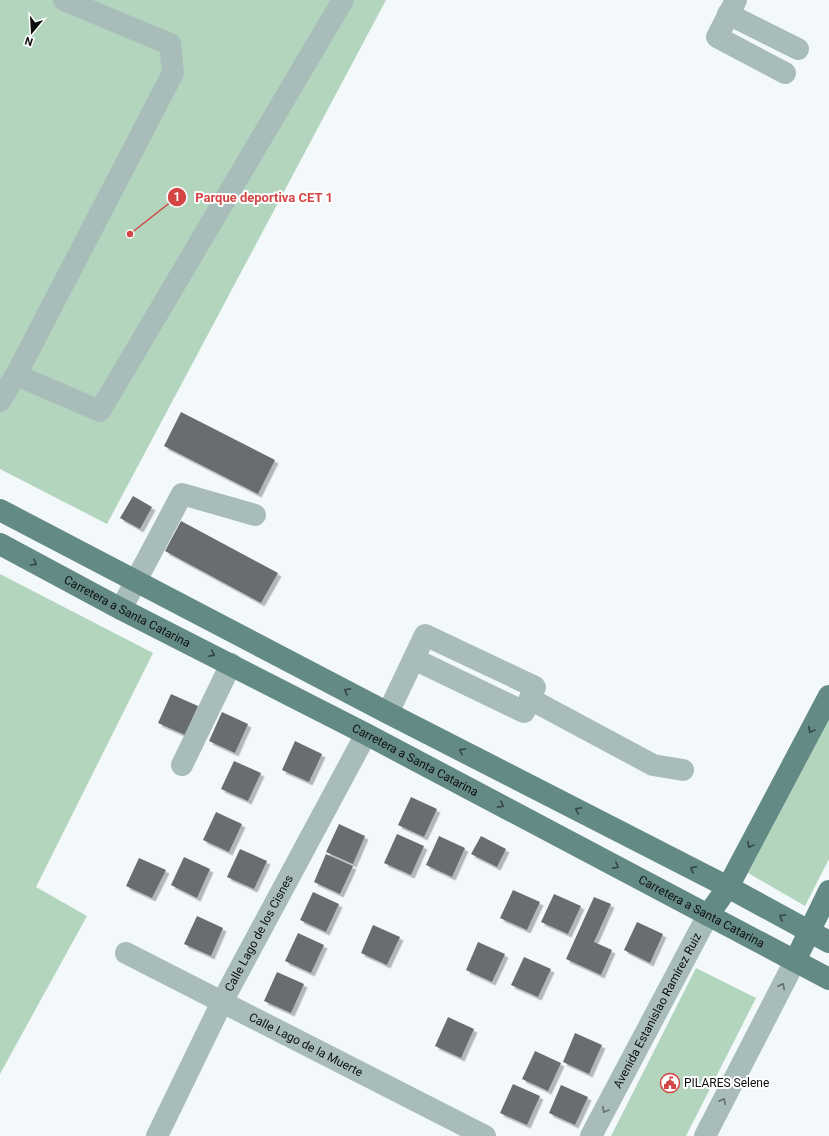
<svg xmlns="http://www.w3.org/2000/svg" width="829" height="1136" viewBox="0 0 829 1136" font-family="Roboto,sans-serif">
	<defs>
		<filter id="shadow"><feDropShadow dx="3.5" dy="3.5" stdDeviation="0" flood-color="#0004"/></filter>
	</defs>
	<rect width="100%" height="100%" fill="#f3f9fb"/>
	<g fill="#b3d5bd">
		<path d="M 0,0 L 386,0 L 107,524 L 0,469 Z"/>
		<path d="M 0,574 L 153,653 L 36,887 L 87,916 L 0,1074 Z"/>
		<path d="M 829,718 L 829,859 L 805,906 L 748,873 Z"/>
		<path d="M 696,968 L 756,998 L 686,1136 L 611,1136 Z"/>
	</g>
	<g fill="#6a6d70" filter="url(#shadow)">
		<path d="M 181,412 L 275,460 L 258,494 L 164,446 Z"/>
		<path d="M 133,496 L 152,507 L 140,529 L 120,518 Z"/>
		<path d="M 181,521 L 278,573 L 261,603 L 165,551 Z"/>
		<path d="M 171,694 L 198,706 L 185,735 L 158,723 Z"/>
		<path d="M 222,712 L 248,724 L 235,753 L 209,741 Z"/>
		<path d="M 295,741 L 322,754 L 309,782 L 282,770 Z"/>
		<path d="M 234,761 L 261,773 L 248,801 L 221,789 Z"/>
		<path d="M 411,797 L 437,809 L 424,837 L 398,825 Z"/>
		<path d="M 216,812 L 242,824 L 229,852 L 203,840 Z"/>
		<path d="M 339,824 L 365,836 L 353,864 L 326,852 Z"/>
		<path d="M 397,834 L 424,846 L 411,875 L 384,863 Z"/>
		<path d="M 439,836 L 465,848 L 452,877 L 426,865 Z"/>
		<path d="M 481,836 L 506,849 L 497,867 L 471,854 Z"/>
		<path d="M 240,849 L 267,861 L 254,889 L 227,877 Z"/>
		<path d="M 326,854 L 353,866 L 340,894 L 314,882 Z"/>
		<path d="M 184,857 L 210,869 L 197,898 L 171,885 Z"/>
		<path d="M 139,858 L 166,870 L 152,898 L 126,886 Z"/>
		<path d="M 513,890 L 540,902 L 527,930 L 500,918 Z"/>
		<path d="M 313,892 L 339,904 L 326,932 L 300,920 Z"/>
		<path d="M 554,894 L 581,906 L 568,934 L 541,922 Z"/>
		<path d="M 594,897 L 611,904 L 594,942 L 612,950 L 601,975 L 566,959 Z"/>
		<path d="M 197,916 L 223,928 L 211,956 L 184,944 Z"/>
		<path d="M 637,922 L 663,934 L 650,963 L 624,950 Z"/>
		<path d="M 373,925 L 400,937 L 387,965 L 361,953 Z"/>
		<path d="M 298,933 L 324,945 L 311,973 L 285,961 Z"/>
		<path d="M 478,942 L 505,954 L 492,982 L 466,970 Z"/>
		<path d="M 524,957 L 551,969 L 538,997 L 511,985 Z"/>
		<path d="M 277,972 L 304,984 L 291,1013 L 264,1001 Z"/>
		<path d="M 448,1017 L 474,1029 L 461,1058 L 435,1046 Z"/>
		<path d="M 575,1033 L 602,1045 L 589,1074 L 563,1062 Z"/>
		<path d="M 535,1051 L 561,1063 L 548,1091 L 522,1079 Z"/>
		<path d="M 513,1084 L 540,1096 L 527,1125 L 500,1113 Z"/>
		<path d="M 561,1085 L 588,1097 L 575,1125 L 549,1113 Z"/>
	</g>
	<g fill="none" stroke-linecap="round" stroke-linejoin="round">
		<g stroke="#a8bdba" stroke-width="22">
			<path d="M 736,0 L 717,37 L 785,73"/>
			<path d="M 728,14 L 798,49"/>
			<path d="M 16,375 L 173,73 L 170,44 L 64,0"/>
			<path d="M 0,401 L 16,375 L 100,411 L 343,0"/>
			<path d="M 121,609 L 182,494 L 255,515"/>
			<path d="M 530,699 L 653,765 L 683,770"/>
			<path d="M 388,713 L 425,635 L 535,687 L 524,712 L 414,659"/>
			<path d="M 182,765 L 231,664"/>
			<path id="s1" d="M 126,953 L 485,1136"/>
			<path id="s2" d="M 157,1136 L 222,1002 L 366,734"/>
			<path id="s3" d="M 591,1136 L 708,915"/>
			<path d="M 705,1136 L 795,961"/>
		</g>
		<g stroke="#648a86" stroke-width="22">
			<path d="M 0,510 L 388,713 L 728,887 L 829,942"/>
			<path id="s4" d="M 0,544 L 121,609 L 366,734 L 829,979"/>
			<path d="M 708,915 L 728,887 L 829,696"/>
			<path d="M 795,961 L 829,891"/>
		</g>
	</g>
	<defs><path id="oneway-chevron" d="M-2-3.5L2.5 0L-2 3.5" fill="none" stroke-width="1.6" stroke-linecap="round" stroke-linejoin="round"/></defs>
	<g stroke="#344645">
		<use href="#oneway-chevron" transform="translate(34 563) rotate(28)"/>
		<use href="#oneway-chevron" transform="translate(212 654) rotate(27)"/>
		<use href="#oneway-chevron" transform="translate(347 691) rotate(-152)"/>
		<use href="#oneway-chevron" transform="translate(811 730) rotate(118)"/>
		<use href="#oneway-chevron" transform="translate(462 751) rotate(-153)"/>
		<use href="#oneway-chevron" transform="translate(501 805) rotate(28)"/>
		<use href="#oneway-chevron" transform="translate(578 810) rotate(-153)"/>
		<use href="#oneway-chevron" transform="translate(750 845) rotate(118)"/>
		<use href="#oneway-chevron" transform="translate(616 866) rotate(28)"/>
		<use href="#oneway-chevron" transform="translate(693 869) rotate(-153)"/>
		<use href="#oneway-chevron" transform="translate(782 917) rotate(-152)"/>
	</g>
	<g stroke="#626f6d">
		<use href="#oneway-chevron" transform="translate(782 986) rotate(-63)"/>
		<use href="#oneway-chevron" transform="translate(723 1101) rotate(-63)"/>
		<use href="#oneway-chevron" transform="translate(605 1110) rotate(118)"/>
	</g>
	<defs>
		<g id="civic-ring" transform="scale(1)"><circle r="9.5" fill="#fff" stroke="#d44544" stroke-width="1.5"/><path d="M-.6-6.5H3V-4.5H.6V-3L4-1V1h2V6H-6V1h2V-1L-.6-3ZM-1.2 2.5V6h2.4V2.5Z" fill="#d44544"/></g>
	</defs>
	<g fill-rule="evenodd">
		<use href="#civic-ring" x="670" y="1083"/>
	</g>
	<g text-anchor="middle" stroke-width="4" stroke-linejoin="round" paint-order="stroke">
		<g font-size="12" fill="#0d0f0f" stroke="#fff">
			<text dy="4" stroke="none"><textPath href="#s4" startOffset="144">Carretera a Santa Catarina</textPath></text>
			<text dy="4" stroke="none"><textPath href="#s4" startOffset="468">Carretera a Santa Catarina</textPath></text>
			<text dy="4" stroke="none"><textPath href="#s4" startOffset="792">Carretera a Santa Catarina</textPath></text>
			<text dy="4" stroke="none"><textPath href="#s2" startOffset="227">Calle Lago de los Cisnes</textPath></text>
			<text dy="4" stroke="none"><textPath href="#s3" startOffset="142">Avenida Estanislao Ramírez Ruiz</textPath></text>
			<text dy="4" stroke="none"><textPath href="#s1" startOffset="202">Calle Lago de la Muerte</textPath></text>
		</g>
		<g font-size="12" fill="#0d0f0f" stroke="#fff" text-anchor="start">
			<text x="684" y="1087">PILARES Selene</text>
		</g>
	</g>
	<path fill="none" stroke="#d44544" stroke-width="1.5" d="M130 234L177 197"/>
	<g fill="#d44544" stroke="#fff" stroke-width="1.5">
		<circle cx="130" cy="234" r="4"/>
		<circle cx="177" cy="197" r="10"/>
	</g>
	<g font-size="12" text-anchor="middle" font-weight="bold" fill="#fff">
		<text x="177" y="201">1</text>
	</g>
	<g font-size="13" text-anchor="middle" font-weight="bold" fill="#d44544" stroke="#fff" stroke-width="4" stroke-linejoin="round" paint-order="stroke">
		<text x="264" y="202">Parque deportiva CET 1</text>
	</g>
	<g transform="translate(32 32) rotate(198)" stroke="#ffffff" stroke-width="3" paint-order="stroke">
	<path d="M0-3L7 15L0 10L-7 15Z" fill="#0d0f0f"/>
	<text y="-6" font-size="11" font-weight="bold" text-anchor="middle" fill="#0d0f0f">N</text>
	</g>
</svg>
